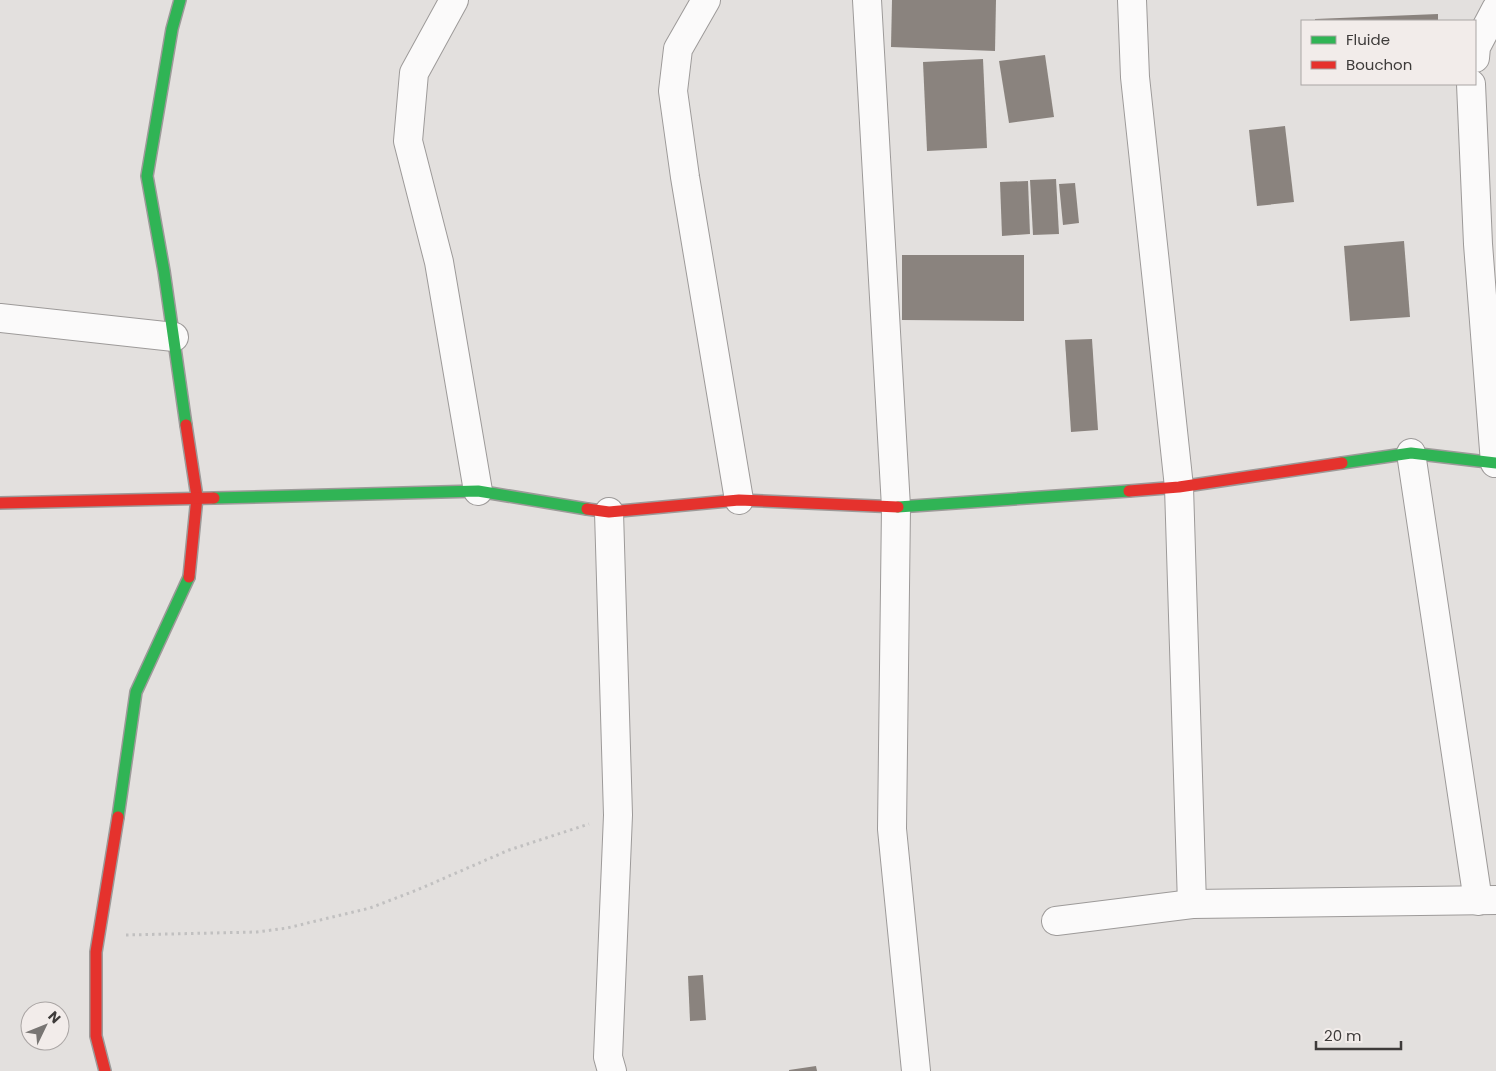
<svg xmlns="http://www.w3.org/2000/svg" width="1496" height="1071" viewBox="0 0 1496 1071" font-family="Poppins,sans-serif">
	<rect width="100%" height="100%" fill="#e3e0de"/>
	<g fill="#8a837e">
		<path d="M 892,0 L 996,0 L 995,51 L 891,47 Z"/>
		<path d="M 1438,14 L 1438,21 L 1315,21 L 1315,19 Z"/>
		<path d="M 1045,55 L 1054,117 L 1009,123 L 999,61 Z"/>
		<path d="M 983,59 L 987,148 L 927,151 L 923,62 Z"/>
		<path d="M 1285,126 L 1294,202 L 1257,206 L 1249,130 Z"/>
		<path d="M 1056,179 L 1059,234 L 1033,235 L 1030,180 Z"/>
		<path d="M 1028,181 L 1030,234 L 1002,236 L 1000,182 Z"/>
		<path d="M 1075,183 L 1079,223 L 1063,225 L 1059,184 Z"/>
		<path d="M 1404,241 L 1410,317 L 1350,321 L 1344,246 Z"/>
		<path d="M 902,255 L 1024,255 L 1024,321 L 902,320 Z"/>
		<path d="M 1092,339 L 1098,430 L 1071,432 L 1065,340 Z"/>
		<path d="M 703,975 L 706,1020 L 690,1021 L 688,976 Z"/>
		<path d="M 816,1066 L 817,1071 L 789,1071 L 789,1070 Z"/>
	</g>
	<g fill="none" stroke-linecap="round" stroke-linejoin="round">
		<g stroke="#9d9a99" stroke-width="30">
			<g id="street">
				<path d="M 454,0 L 414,73 L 408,141 L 439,262 L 478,491"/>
				<path d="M 706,0 L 678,49 L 673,91 L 685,177 L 739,500"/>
				<path d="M 867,0 L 896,507 L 892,829 L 916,1071"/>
				<path d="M 1132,0 L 1135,77 L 1179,487 L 1192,904"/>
				<path d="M 1475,58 L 1476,47 L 1496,9"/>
				<path d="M 1471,84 L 1478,244 L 1495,463"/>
				<path d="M 0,318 L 174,337"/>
				<path d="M 1411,453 L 1478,901"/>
				<path d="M 609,512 L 618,815 L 608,1057 L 612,1071"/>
				<path d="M 1056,921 L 1192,904 L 1496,900"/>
			</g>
		</g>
		<g stroke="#9d9a99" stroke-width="14">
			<g id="fast">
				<path d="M 180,0 L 172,29 L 147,176 L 164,271 L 186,425"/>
				<path d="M 1342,463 L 1411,453 L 1496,463"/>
				<path d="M 214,498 L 478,491 L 587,509"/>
				<path d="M 898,507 L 1129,491"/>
				<path d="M 118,817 L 136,692 L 189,577"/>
			</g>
		</g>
		<g stroke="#9d9a99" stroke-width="14">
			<g id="jam">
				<path d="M 186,425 L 197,497 L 189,577"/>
				<path d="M 1129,491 L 1179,487 L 1342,463"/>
				<path d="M 0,503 L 214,498"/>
				<path d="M 587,509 L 609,512 L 739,500 L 898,507"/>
				<path d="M 105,1071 L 96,1036 L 96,952 L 118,817"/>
			</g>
		</g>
		<path stroke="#c1c0c0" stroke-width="3" stroke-dasharray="2.5 4" stroke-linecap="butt" d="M 126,935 L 257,932 L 287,928 L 370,908 L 417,890 L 509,850 L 589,824"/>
		<use href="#street" stroke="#fbfafa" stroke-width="28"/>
		<use href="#fast" stroke="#30b455" stroke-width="11"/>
		<use href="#jam" stroke="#e5322d" stroke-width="11"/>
	</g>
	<rect x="1301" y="20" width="175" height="65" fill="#f2ecea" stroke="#aaa5a4"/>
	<rect x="1311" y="36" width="25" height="8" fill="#30b455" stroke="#aaa5a4"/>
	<text x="1346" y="45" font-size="15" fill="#3e3b3a">Fluide</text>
	<rect x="1311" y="61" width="25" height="8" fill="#e5322d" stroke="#aaa5a4"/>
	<text x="1346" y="70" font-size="15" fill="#3e3b3a">Bouchon</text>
	<g transform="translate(45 1026) rotate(47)"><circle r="24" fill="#f2ecea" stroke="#aaa5a4"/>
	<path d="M0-4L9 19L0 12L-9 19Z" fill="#787573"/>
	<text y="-8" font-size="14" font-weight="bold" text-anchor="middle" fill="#3e3b3a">N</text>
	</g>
	<path d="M1316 1041v8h85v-8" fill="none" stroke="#3e3b3a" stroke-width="2.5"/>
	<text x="1324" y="1041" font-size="15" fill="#3e3b3a" stroke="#f2ecea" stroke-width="4" paint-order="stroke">20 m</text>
</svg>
